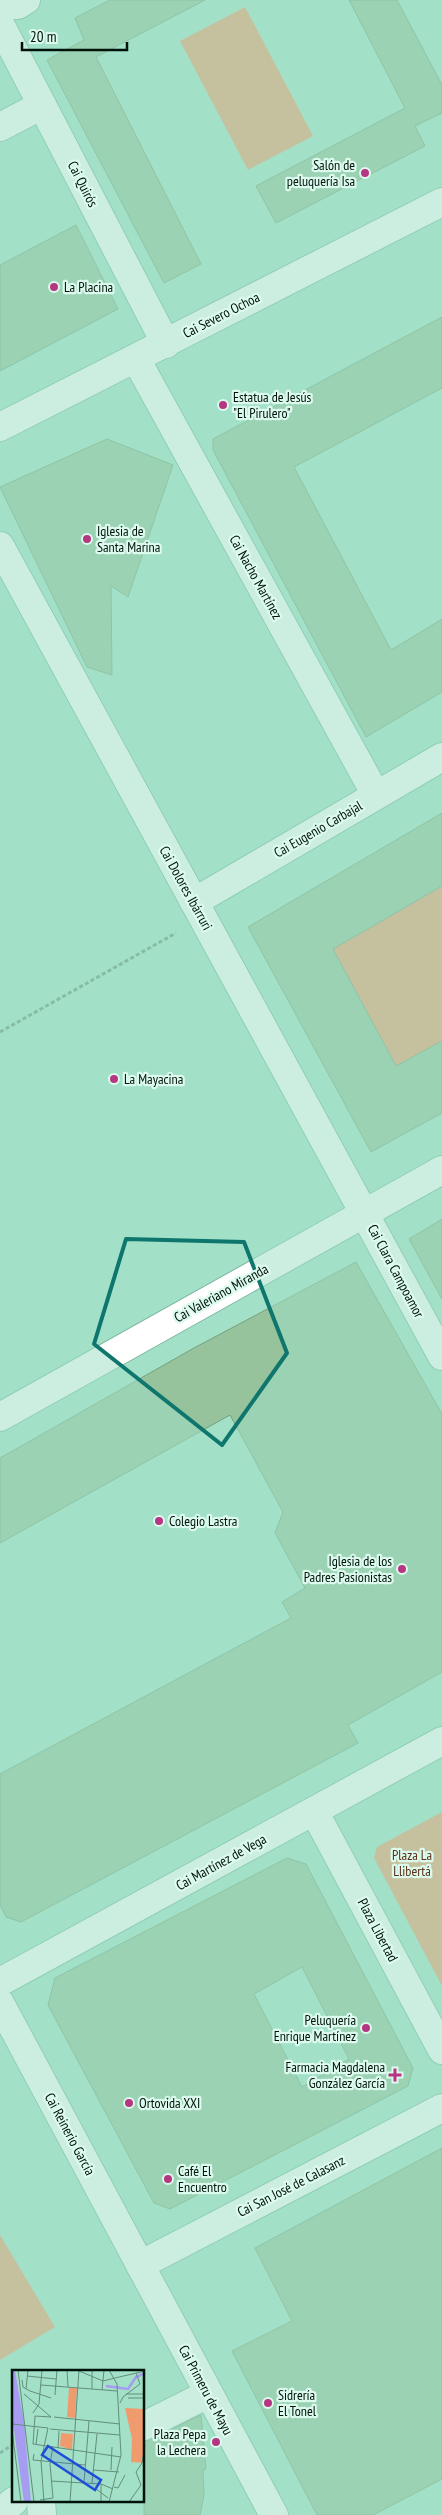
<svg xmlns="http://www.w3.org/2000/svg" width="442" height="2515" viewBox="0 0 442 2515" font-family="'PT Sans Narrow',sans-serif">
	<rect width="100%" height="100%" fill="#a3e0c8"/>
	<g fill="#f09b6e">
		<path d="M 245,7 L 313,136 L 248,170 L 180,41 Z"/>
		<path d="M 333,877 L 364,931 L 442,886 L 442,1041 L 396,1066 L 302,895 Z"/>
		<path d="M 442,1812 L 442,1986 L 374,1858 L 377,1847 Z"/>
		<path d="M 0,2235 L 55,2327 L 0,2360 Z"/>
	</g>
	<g fill="#96c29c" stroke="#76a17c" fill-rule="evenodd">
		<path d="M 110,0 L 205,0 L 96,57 L 201,264 L 164,283 L 47,60 L 84,40 L 75,18 Z"/>
		<path d="M 349,0 L 397,0 L 442,85 L 442,113 L 415,126 L 425,146 L 276,223 L 256,186 L 405,108 Z"/>
		<path d="M 76,225 L 118,309 L 0,371 L 0,265 Z"/>
		<path d="M 442,317 L 442,388 L 294,467 L 391,650 L 442,619 L 442,692 L 366,737 L 213,450 L 213,439 Z"/>
		<path d="M 107,439 L 173,465 L 128,597 L 111,586 L 112,675 L 87,667 L 0,487 Z"/>
		<path d="M 442,813 L 442,886 L 333,949 L 396,1066 L 442,1041 L 442,1113 L 371,1152 L 248,927 Z"/>
		<path d="M 442,1219 L 442,1299 L 409,1239 Z"/>
		<path d="M 356,1262 L 442,1414 L 442,1672 L 348,1725 L 358,1743 L 21,1922 L 6,1917 L 0,1905 L 0,1774 L 291,1618 L 282,1602 L 305,1588 L 275,1533 L 283,1512 L 230,1415 L 0,1543 L 0,1458 L 194,1348 Z"/>
		<path d="M 287,1858 L 306,1864 L 413,2068 L 408,2086 L 170,2209 L 154,2203 L 48,2005 L 55,1978 ZM 302,1967 L 349,2059 L 302,2087 L 254,1994 Z"/>
		<path d="M 442,2148 L 442,2479 L 373,2515 L 317,2515 L 232,2351 L 292,2321 L 255,2248 Z"/>
		<path d="M 201,2415 L 206,2469 L 203,2470 L 204,2495 L 200,2515 L 144,2515 L 144,2442 Z"/>
	</g>
	<g fill="none" stroke-linecap="round" stroke-linejoin="round">
		<g stroke="#7bb7a0" stroke-width="30">
			<g id="street">
				<path d="M 0,5 L 18,5 L 26,0"/>
				<path d="M 0,24 L 166,344"/>
				<path d="M 0,127 L 42,105"/>
				<path d="M 136,359 L 376,795"/>
				<path d="M 0,427 L 442,202"/>
				<path d="M 0,546 L 442,1356"/>
				<path d="M 194,902 L 442,757"/>
				<path d="M 0,1417 L 442,1170"/>
				<path d="M 314,1811 L 442,2050"/>
				<path d="M 0,1982 L 442,1741"/>
				<path d="M 0,2003 L 274,2515"/>
				<path d="M 140,2265 L 442,2108"/>
				<path d="M 144,2426 L 208,2394"/>
				<path d="M 41,2501 L 42,2515"/>
				<path d="M 0,2513 L 14,2501"/>
			</g>
		</g>
		<g stroke="#64917f" stroke-width="3" stroke-dasharray="4 2.5" stroke-linecap="butt">
			<path d="M 0,1032 L 176,933"/>
			<path d="M 0,2453 L 14,2444"/>
		</g>
		<use href="#street" stroke="#fff" stroke-width="28"/>
	</g>
	<path d="M0 0H442V2515H0ZM 126,1239 L 244,1242 L 287,1353 L 222,1445 L 94,1344 Z" fill="#a3e0c8" fill-opacity=".55" fill-rule="evenodd"/>
	<path fill="none" stroke="#0f766e" stroke-width="4" stroke-linejoin="round" d="M 126,1239 L 244,1242 L 287,1353 L 222,1445 L 94,1344 Z"/>
	<g fill="#b63681" stroke="#dcfaed" stroke-width="2">
		<circle cx="365" cy="173" r="5"/>
		<circle cx="54" cy="287" r="5"/>
		<circle cx="223" cy="405" r="5"/>
		<circle cx="87" cy="539" r="5"/>
		<circle cx="114" cy="1079" r="5"/>
		<circle cx="159" cy="1521" r="5"/>
		<circle cx="402" cy="1569" r="5"/>
		<circle cx="366" cy="2028" r="5"/>
		<path d="M392.5 2067.5h5v5h5v5h-5v5h-5v-5h-5v-5h5z"/>
		<circle cx="129" cy="2103" r="5"/>
		<circle cx="168" cy="2179" r="5"/>
		<circle cx="268" cy="2403" r="5"/>
		<circle cx="216" cy="2442" r="5"/>
	</g>
	<g text-anchor="middle" stroke-width="4.5" stroke-linejoin="round" paint-order="stroke">
		<g font-size="14" fill="#00130b" stroke="#dcfaed" text-anchor="start">
			<text x="355" y="170" text-anchor="end">Salón de<tspan x="355" dy="16">peluquería Isa</tspan></text>
			<text x="64" y="292">La Placina</text>
			<text x="233" y="402">Estatua de Jesús<tspan x="233" dy="16">"El Pirulero"</tspan></text>
			<text x="97" y="536">Iglesia de<tspan x="97" dy="16">Santa Marina</tspan></text>
			<text x="124" y="1084">La Mayacina</text>
			<text x="169" y="1526">Colegio Lastra</text>
			<text x="392" y="1566" text-anchor="end">Iglesia de los<tspan x="392" dy="16">Padres Pasionistas</tspan></text>
			<text x="356" y="2025" text-anchor="end">Peluquería<tspan x="356" dy="16">Enrique Martínez</tspan></text>
			<text x="385" y="2072" text-anchor="end">Farmacia Magdalena<tspan x="385" dy="16">González García</tspan></text>
			<text x="139" y="2108">Ortovida XXI</text>
			<text x="178" y="2176">Café El<tspan x="178" dy="16">Encuentro</tspan></text>
			<text x="278" y="2400">Sidrería<tspan x="278" dy="16">El Tonel</tspan></text>
			<text x="206" y="2439" text-anchor="end">Plaza Pepa<tspan x="206" dy="16">la Lechera</tspan></text>
		</g>
		<g font-size="14" fill="#00130b" stroke="#dcfaed">
			<text transform="translate(83 184) rotate(63)" y="5">Cai Quirós</text>
			<text transform="translate(221 315) rotate(-27)" y="5">Cai Severo Ochoa</text>
			<text transform="translate(256 577) rotate(61)" y="5">Cai Nacho Martínez</text>
			<text transform="translate(318 829) rotate(-30)" y="5">Cai Eugenio Carbajal</text>
			<text transform="translate(186 888) rotate(61)" y="5">Cai Dolores Ibárruri</text>
			<text transform="translate(396 1271) rotate(62)" y="5">Cai Clara Campoamor</text>
			<text transform="translate(221 1293) rotate(-29)" y="5">Cai Valeriano Miranda</text>
			<text transform="translate(221 1862) rotate(-29)" y="5">Cai Martínez de Vega</text>
			<text transform="translate(378 1930) rotate(62)" y="5">Plaza Libertad</text>
			<text transform="translate(70 2134) rotate(62)" y="5">Cai Reinerio García</text>
			<text transform="translate(291 2186) rotate(-27)" y="5">Cai San José de Calasanz</text>
			<text transform="translate(206 2390) rotate(62)" y="5">Cai Primeru de Mayu</text>
		</g>
		<g font-size="14" fill="#5a2f16" stroke="#dcfaed">
			<text x="412" y="1860">Plaza La<tspan x="412" dy="16">Llibertá</tspan></text>
		</g>
	</g>
	<g transform="translate(12 2370)">
		<rect width="132" height="132" fill="#a3e0c8"/>
		<path d="M 57,18 L 65,18 L 63,48 L 55,47 ZM 113,38 L 132,39 L 132,93 L 119,92 L 120,69 ZM 49,63 L 61,64 L 60,80 L 48,76 Z" fill="#f09b6e"/>
		<path d="M 0,0 L 3,0 L 12,52 L 19,132 L 12,132 L 1,53 Z" fill="#a69cf1"/>
		<path fill="none" stroke="#a69cf1" stroke-width="2.5" d="M 94,16 L 116,19 L 124,7 L 133,3"/>
		<path fill="none" stroke="#628e7c" stroke-width="1" d="M 6,0 L 22,132M 55,0 L 56,17M 67,1 L 91,11 L 103,8M 15,6 L 44,9M 103,8 L 133,1M 10,10 L 11,17 L 18,21 L 39,28M 29,15 L 105,21M 14,19 L 16,0M 80,19 L 80,0M 90,20 L 92,0M 12,24 L 39,47M 114,24 L 133,24M 43,25 L 45,0M 116,28 L 133,28M 108,33 L 111,27 L 128,14 L 124,3M 21,43 L 27,34 L 30,0M 39,47 L 23,46 L 21,74 L 109,87M 42,47 L 108,54M 0,54 L 36,58M 0,59 L 9,132M 38,59 L 108,65M 24,74 L 26,59M 46,78 L 47,61M 22,84 L 21,90 L 73,95M 81,100 L 107,102M 99,100 L 100,77M 39,111 L 89,114 L 101,119M 72,113 L 77,51M 80,113 L 85,64M 102,117 L 106,118 L 113,105M 83,118 L 96,128M 28,130 L 41,128 L 38,94 L 41,76M 32,132 L 29,91 L 36,58M 58,132 L 67,0M 89,132 L 89,114M 97,132 L 109,85 L 105,14 L 97,0M 117,132 L 129,115 L 124,102 L 130,93 L 133,75"/>
		<path fill="#1d4ed8" fill-opacity="0.15" stroke="#1d4ed8" stroke-width="2.5" d="M 36,76 L 89,110 L 83,120 L 30,85 Z"/>
		<rect width="132" height="132" fill="none" stroke="#00130b" stroke-width="2.5"/>
	</g>
	<path d="M22 42v8h105v-8" fill="none" stroke="#00130b" stroke-width="2.5"/>
	<text x="30" y="42" font-size="15" fill="#00130b" stroke="#dcfaed" stroke-width="4" paint-order="stroke">20 m</text>
</svg>
